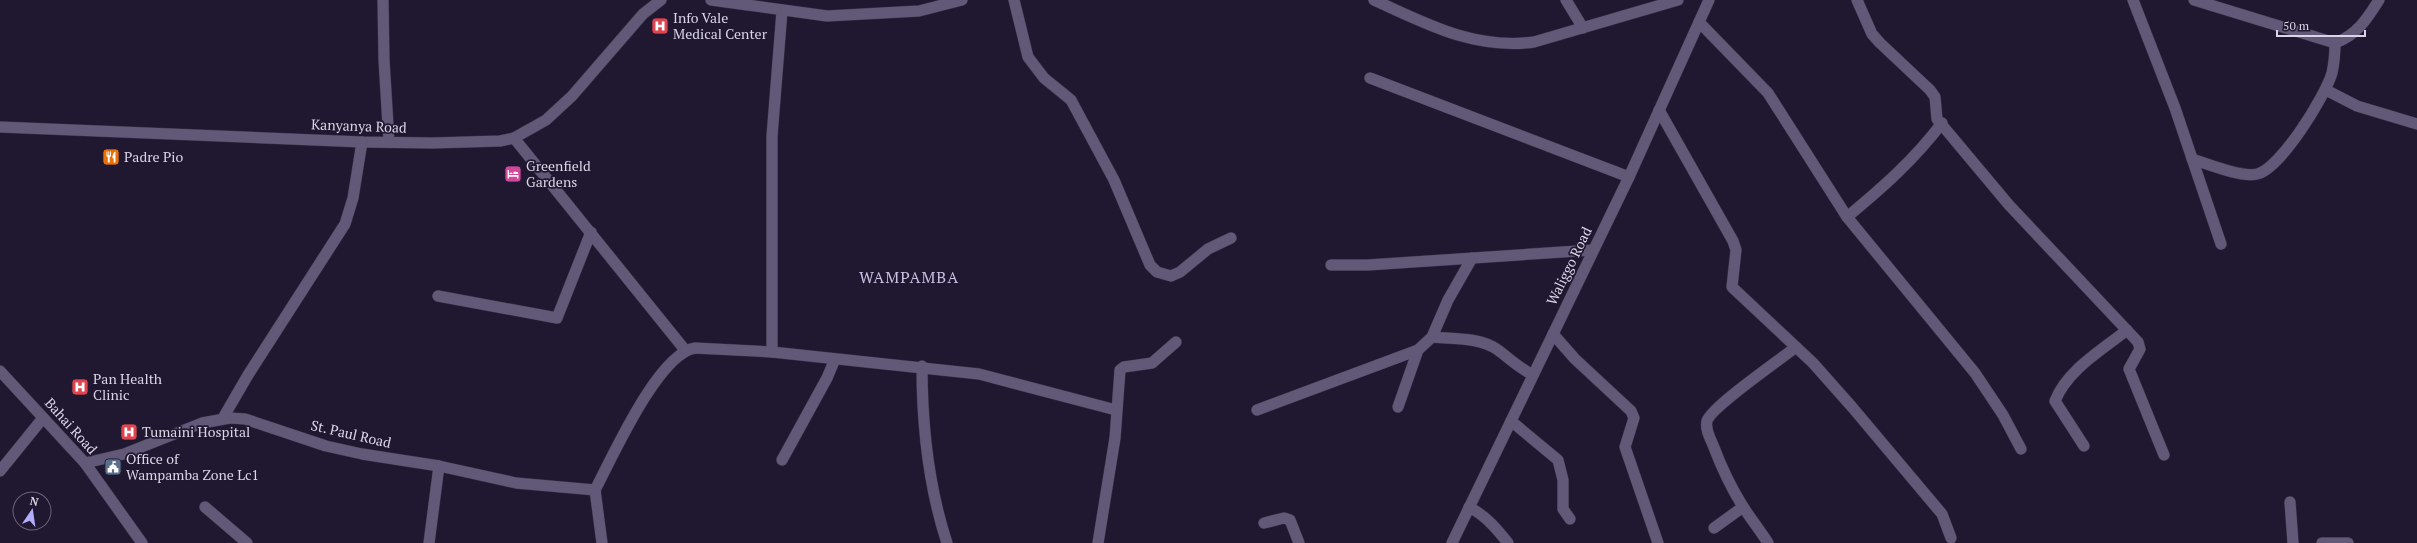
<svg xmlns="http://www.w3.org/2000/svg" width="2417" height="543" viewBox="0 0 2417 543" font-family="'PT Serif',serif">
	<rect width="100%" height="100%" fill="#201831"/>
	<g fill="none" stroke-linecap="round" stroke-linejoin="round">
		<g stroke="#383145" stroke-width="12">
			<g id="minor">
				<path d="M 383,0 L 384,60 L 389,142"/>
				<path d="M 711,0 L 827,16 L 919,11 L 962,0"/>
				<path d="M 1014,0 L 1028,57 L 1044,78 L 1071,100 L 1114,180 L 1150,265 L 1157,272 L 1171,276 L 1180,272 L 1208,249 L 1231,238"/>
				<path d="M 1374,0 C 1427,24 1474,50 1534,42 L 1678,0"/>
				<path d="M 1566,0 L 1583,28"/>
				<path d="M 1857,0 L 1872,34 L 1880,43 L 1930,90 L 1935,97 L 1937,119 L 2009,205 L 2138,342 L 2140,349 L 2129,369 L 2164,455"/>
				<path d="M 2133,0 L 2175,108 L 2221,244"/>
				<path d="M 2194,0 L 2335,43 C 2357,35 2367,19 2379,0"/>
				<path d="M 1699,22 L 1768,93 L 1847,217 L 1975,373 L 2003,415 L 2021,449"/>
				<path d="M 1370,78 L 1629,177"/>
				<path d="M 2326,90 L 2357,106 L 2417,124"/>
				<path d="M 1659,110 L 1733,241 L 1736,250 L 1732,287 L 1813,363 L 1852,407 L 1942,514 L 1951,538"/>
				<path d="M 0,127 L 362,142 L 433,143 L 500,141 L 514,138 L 546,120 L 572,96 L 643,14 L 661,0"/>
				<path d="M 514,138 L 685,350"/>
				<path d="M 2192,159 C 2208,164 2242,178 2257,174 C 2280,169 2325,97 2332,73 C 2334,64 2335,53 2335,43"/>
				<path d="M 1847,217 C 1882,188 1914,160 1942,123"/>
				<path d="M 1331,265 L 1368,265 L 1593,250"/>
				<path d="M 438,296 L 557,318 L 591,232"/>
				<path d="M 1553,334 L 1575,359 L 1631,411 L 1634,418 L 1625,447 L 1658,543"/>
				<path d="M 1432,337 C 1453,339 1480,337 1498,350 C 1510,359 1519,368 1533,375"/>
				<path d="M 772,352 L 772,136 L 782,11"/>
				<path d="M 922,366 C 922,427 928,485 947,543"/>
				<path d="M 1398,407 L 1418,350"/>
				<path d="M 1257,410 L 1418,350 L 1432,337 L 1448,300 L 1472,258"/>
				<path d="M 223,418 L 248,375 L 345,224 L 353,198 L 362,142"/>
				<path d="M 1511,421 L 1558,460 L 1563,480 L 1563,509 L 1570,519"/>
				<path d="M 2084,446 L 2055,401 C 2067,370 2102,350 2127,330"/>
				<path d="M 782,460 L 827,378 L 835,359"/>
				<path d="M 85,463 L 124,454 L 202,423 L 230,418 L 245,419 L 326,446 L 362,454 L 439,466 L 516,483 L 595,490"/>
				<path d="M 0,471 L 43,418"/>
				<path d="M 595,490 C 613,456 658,354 695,348 L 772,352 L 979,374 L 1116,410"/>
				<path d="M 595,490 L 602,543"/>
				<path d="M 2290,502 L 2293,543"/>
				<path d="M 205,507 L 247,543"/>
				<path d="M 1469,507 C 1486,516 1496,528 1508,543"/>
				<path d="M 1264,523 L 1284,518 L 1290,520 L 1299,543"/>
				<path d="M 1714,528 L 1743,507"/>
				<path d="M 429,543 L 439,466"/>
				<path d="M 1098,543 L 1115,438 L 1120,370 L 1124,367 L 1152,363 L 1176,342"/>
				<path d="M 1768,543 C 1760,530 1750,518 1742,505 C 1730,486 1721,466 1713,445 C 1710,438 1705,429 1707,421 C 1711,407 1781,359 1796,347"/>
				<path d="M 2322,543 L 2348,543"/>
			</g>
		</g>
		<g stroke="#383145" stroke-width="12">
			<g id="tertiary">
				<path d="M 0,371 L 85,463 L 142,543"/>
				<path d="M 1452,543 L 1629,177 L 1709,0"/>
			</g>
		</g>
		<use href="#minor" stroke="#615977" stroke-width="11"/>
		<use href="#tertiary" stroke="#615977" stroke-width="11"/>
	</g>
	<defs>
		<g id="hospital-square" transform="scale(0.9)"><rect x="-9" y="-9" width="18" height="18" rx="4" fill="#e0444e" stroke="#201831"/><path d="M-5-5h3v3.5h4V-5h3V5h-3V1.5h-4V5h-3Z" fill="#fff"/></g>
		<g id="restaurant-square" transform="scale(0.9)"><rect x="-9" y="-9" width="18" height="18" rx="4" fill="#e8710a" stroke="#201831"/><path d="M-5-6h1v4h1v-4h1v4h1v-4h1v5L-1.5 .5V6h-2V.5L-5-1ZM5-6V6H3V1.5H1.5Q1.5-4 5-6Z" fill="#fff"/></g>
		<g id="hotel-square" transform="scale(0.9)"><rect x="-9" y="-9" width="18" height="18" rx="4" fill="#d1479c" stroke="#201831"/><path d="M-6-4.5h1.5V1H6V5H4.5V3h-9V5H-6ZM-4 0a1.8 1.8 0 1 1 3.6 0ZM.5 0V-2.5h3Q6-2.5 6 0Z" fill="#fff"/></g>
		<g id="civic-square" transform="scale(0.9)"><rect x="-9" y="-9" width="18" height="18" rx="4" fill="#5c6f8a" stroke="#201831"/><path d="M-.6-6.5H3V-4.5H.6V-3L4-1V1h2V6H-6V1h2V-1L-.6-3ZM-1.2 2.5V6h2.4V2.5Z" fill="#fff"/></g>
	</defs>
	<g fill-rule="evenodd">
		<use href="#hospital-square" x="660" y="26"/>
		<use href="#restaurant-square" x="111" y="157"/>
		<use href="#hotel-square" x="513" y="174"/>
		<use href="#hospital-square" x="80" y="387"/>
		<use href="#hospital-square" x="129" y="432"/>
		<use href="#civic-square" x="113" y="467"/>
	</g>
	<g text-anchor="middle" stroke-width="3.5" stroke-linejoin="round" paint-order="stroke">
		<g font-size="14" fill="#d9d5e6" stroke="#201831" text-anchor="start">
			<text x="673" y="23">Info Vale<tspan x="673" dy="16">Medical Center</tspan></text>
			<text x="124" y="162">Padre Pio</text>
			<text x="526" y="171">Greenfield<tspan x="526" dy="16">Gardens</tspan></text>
			<text x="93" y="384">Pan Health<tspan x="93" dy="16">Clinic</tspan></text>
			<text x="142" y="437">Tumaini Hospital</text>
			<text x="126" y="464">Office of<tspan x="126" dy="16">Wampamba Zone Lc1</tspan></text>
		</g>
		<g font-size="14" fill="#d9d5e6" stroke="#201831">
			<text transform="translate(359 126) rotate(2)" y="5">Kanyanya Road</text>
			<text transform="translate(1569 266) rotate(-64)" y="5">Waliggo Road</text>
			<text transform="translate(71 426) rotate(48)" y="5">Bahai Road</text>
			<text transform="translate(351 434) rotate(13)" y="5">St. Paul Road</text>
		</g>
		<g font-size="16" letter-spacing="1" fill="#c9c0e2" stroke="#201831">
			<text x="909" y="283">WAMPAMBA</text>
		</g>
	</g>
	<g transform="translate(32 511) rotate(13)"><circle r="19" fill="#201831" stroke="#6a6479"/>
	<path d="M0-3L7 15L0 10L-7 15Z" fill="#b1adfa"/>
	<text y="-6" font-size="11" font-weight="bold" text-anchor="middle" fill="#d9d5e6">N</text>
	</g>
	<path d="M2277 30v6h88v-6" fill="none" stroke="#d9d5e6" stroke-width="2"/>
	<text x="2283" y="30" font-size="12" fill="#d9d5e6" stroke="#201831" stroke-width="3" paint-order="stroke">50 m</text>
</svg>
